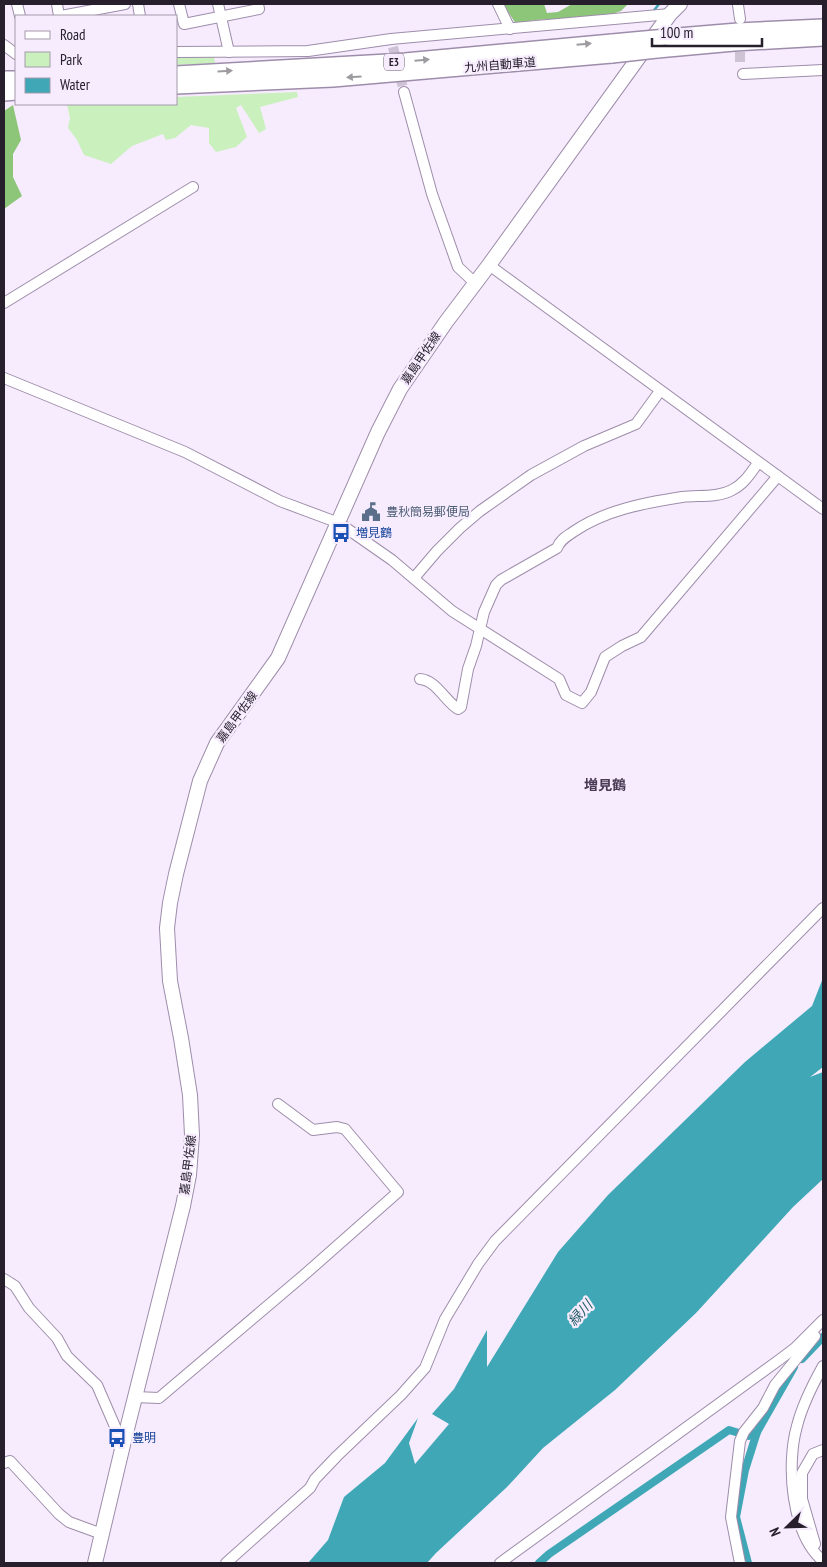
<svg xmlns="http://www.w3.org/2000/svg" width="827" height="1567" viewBox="0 0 827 1567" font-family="'PT Sans Narrow','Noto Sans JP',sans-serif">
	<rect width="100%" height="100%" fill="#f6ecfe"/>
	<g fill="#caf0bd">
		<path d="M 176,55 L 214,57 L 215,63 L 176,65 Z"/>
		<path d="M 297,92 L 298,97 L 260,107 L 266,129 L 259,133 L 241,105 L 236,108 L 247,137 L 236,147 L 216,152 L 209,143 L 209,128 L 191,125 L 175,138 L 166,140 L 163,134 L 132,146 L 111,164 L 84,155 L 77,140 L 68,128 L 70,118 L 67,104 L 176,104 L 176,97 Z"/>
	</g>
	<g fill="#8ec679">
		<path d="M 503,4 L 544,4 L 547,13 L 558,12 L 572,4 L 628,4 L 621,11 L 606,16 L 535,20 L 516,24 Z"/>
		<path d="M 13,105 L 21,140 L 13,154 L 13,177 L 22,196 L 4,209 L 4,111 Z"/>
	</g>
	<path fill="#3fa7b6" d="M 823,978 L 823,1067 L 810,1077 L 823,1072 L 823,1179 L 793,1207 L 696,1313 L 615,1390 L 543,1448 L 507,1487 L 436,1553 L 427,1563 L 308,1563 L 328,1540 L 344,1497 L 385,1463 L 418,1418 L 409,1443 L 415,1464 L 449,1424 L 432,1414 L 454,1389 L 487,1330 L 487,1367 L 558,1252 L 608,1195 L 745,1062 L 812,1006 Z"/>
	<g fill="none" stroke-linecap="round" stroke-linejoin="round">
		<path stroke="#3fa7b6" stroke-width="2.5" d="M 652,13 L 659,4"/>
		<g stroke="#3fa7b6" stroke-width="8">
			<path d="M 802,1359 L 823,1337"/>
			<path d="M 539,1563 L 549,1554 L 729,1430 L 749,1436 L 757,1432"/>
			<path d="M 748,1563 L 736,1517 L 745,1470 L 757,1432 L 794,1367"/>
		</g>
		<g stroke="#cdc3d4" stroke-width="10" stroke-dasharray="10 5" stroke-linecap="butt">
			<path d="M 740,37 L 740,65"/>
			<path d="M 393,47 L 404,92"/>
		</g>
		<g stroke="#9e8daa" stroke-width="12">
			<g id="minor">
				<path d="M 17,4 L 20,16"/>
				<path d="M 57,4 L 59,16"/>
				<path d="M 138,4 L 140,16"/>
				<path d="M 179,4 L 184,24 L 259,9 L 258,4"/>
				<path d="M 218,4 L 229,52"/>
				<path d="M 498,4 L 510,29"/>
				<path d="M 738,5 L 740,19"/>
				<path d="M 61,16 L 125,4"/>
				<path d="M 4,45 L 16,54"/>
				<path d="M 176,52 L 308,51 L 391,39 L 670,14"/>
				<path d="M 743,74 L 823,70"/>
				<path d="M 404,92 L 432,194 L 458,267 L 475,283"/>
				<path d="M 489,265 L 823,509"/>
				<path d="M 4,303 L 193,187"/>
				<path d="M 4,378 L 185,452 L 280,501 L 339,523 L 392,560 L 452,611 L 559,679 L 566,695 L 582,703 L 591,692 L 605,657 L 622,646 L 641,637 L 778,476"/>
				<path d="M 414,578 L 437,551 L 460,528 L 480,511 L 531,475 L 584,446 L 636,424 L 660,391"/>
				<path d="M 420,679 C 436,680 445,701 458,709 L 461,707 L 468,669 L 476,646 L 484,612 L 496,585 L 501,580 L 557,548 C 560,540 566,537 573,532 C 605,510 644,503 682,497 C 699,495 717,498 732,490 C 744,484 750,474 758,463"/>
				<path d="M 4,1279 L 15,1286 L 29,1308 L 57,1338 L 67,1356 L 97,1385 L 123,1445"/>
				<path d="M 823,1366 C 813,1384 802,1406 797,1426 C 786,1464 791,1534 823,1561"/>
				<path d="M 135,1397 L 159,1398 L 304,1275 L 398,1192 L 345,1129 L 337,1127 L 313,1130 L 278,1104"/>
				<path d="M 4,1463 L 10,1461 L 59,1514 L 69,1522 L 102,1534"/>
				<path d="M 815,1544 L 802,1499 L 802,1473 L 813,1454 L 823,1450"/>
				<path d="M 226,1563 L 310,1488 L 315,1479 L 337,1456 L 401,1395 L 425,1368 L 445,1319 L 478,1264 L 495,1241 L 823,908"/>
				<path d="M 500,1563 L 779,1360 L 795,1348 L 823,1320"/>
				<path d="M 740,1563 L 731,1517 L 740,1441 L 744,1432 L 763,1408 L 775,1385 L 815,1336"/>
			</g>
		</g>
		<g stroke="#9e8daa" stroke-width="16">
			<path id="major" d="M 95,1563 L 123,1445 L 183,1206 L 189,1175 L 192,1135 L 190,1095 L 181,1038 L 170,981 L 167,928 L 170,903 L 176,874 L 200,781 L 217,743 L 278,658 L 378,432 L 400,389 L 446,322 L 489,265 L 670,14 L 680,4"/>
		</g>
		<g stroke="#9e8daa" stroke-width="18">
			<g id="highway">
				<path d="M 666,37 L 738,31 L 823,27"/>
				<path d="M 657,50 L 734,43 L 823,38"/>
				<path d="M 176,74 L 405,61 L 612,42"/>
				<path d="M 4,79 L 16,79"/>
				<path d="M 176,86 L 333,79 L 612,55"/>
				<path d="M 4,93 L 16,92"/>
			</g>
		</g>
		<use href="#minor" stroke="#fff" stroke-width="10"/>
		<use href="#major" stroke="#fff" stroke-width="14"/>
		<use href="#highway" stroke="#fff" stroke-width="15"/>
		<g stroke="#9e8daa" stroke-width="18" stroke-linecap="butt">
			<g id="highway-bridge">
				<path d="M 612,42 L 666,37"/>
				<path d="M 612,55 L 657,50"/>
			</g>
		</g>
		<use href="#highway-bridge" stroke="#fff" stroke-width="15"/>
	</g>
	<defs><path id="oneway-solid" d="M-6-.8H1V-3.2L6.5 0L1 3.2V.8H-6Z" transform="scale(1.25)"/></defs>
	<g fill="#9e9ba0">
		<use href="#oneway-solid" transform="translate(584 44) rotate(-5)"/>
		<use href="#oneway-solid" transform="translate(422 60) rotate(-5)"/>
		<use href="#oneway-solid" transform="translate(225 71) rotate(-3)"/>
		<use href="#oneway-solid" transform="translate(354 77) rotate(176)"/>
	</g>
	<defs>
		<g id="civic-bare" transform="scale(1.5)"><path d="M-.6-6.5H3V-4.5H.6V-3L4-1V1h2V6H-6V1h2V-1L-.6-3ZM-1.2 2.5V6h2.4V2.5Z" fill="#5c6f8a" stroke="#f6ecfe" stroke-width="2.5" paint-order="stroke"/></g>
		<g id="bus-bare" transform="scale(1.5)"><path d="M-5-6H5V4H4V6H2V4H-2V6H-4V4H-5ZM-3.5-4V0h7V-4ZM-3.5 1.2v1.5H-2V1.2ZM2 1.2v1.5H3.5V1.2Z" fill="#1a4fb4" stroke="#f6ecfe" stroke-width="2.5" paint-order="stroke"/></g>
	</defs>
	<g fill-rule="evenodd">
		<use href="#civic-bare" x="371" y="512"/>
		<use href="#bus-bare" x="341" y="533"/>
		<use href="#bus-bare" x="117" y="1438"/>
	</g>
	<g text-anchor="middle" stroke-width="4.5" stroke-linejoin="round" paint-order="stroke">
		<rect fill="#f6ecfe" stroke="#655d6b" stroke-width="1" x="384" y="53.5" width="20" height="17" rx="4"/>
		<g font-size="11" font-weight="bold" fill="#27202c">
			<text x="394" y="66">E3</text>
		</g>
		<g font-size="12" fill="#27202c" stroke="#f6ecfe">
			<text transform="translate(500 65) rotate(-5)" y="4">九州自動車道</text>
			<text transform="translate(421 358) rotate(-56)" y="4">嘉島甲佐線</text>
			<text transform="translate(237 717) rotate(-54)" y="4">嘉島甲佐線</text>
			<text transform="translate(188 1165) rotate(-83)" y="4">嘉島甲佐線</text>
		</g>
		<g font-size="12" fill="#4e5e75" stroke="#f6ecfe" text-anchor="start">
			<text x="386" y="516">豊秋簡易郵便局</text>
		</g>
		<g font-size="12" fill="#164399" stroke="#f6ecfe" text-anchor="start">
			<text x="356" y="537">増見鶴</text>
			<text x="132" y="1442">豊明</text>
		</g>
		<g font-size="14" font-weight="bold" fill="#493a53" stroke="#f6ecfe">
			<text x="605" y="790">増見鶴</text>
		</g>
		<g font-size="14" font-style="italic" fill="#265f67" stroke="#f6ecfe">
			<text transform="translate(580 1313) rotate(-48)" y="5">緑川</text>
		</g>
	</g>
	<rect width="827" height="1567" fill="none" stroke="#27202c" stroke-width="10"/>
	<rect x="15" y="15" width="162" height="90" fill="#f6ecfe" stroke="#a39aaa"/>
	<rect x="25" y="31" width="25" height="8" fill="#ffffff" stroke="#a39aaa"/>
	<text x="60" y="40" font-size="15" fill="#27202c">Road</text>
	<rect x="25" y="52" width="25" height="15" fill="#caf0bd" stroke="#a39aaa"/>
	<text x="60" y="65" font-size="15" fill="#27202c">Park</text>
	<rect x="25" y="78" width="25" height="15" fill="#3fa7b6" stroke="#a39aaa"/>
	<text x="60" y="90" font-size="15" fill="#27202c">Water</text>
	<g transform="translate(787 1527) rotate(247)" stroke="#f6ecfe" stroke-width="4" paint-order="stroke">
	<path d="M0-4L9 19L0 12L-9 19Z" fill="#27202c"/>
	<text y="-8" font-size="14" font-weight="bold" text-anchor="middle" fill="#27202c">N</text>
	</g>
	<path d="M652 38v8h110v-8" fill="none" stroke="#27202c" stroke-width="2.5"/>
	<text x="660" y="38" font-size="15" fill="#27202c" stroke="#f6ecfe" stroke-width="4" paint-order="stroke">100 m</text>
</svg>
